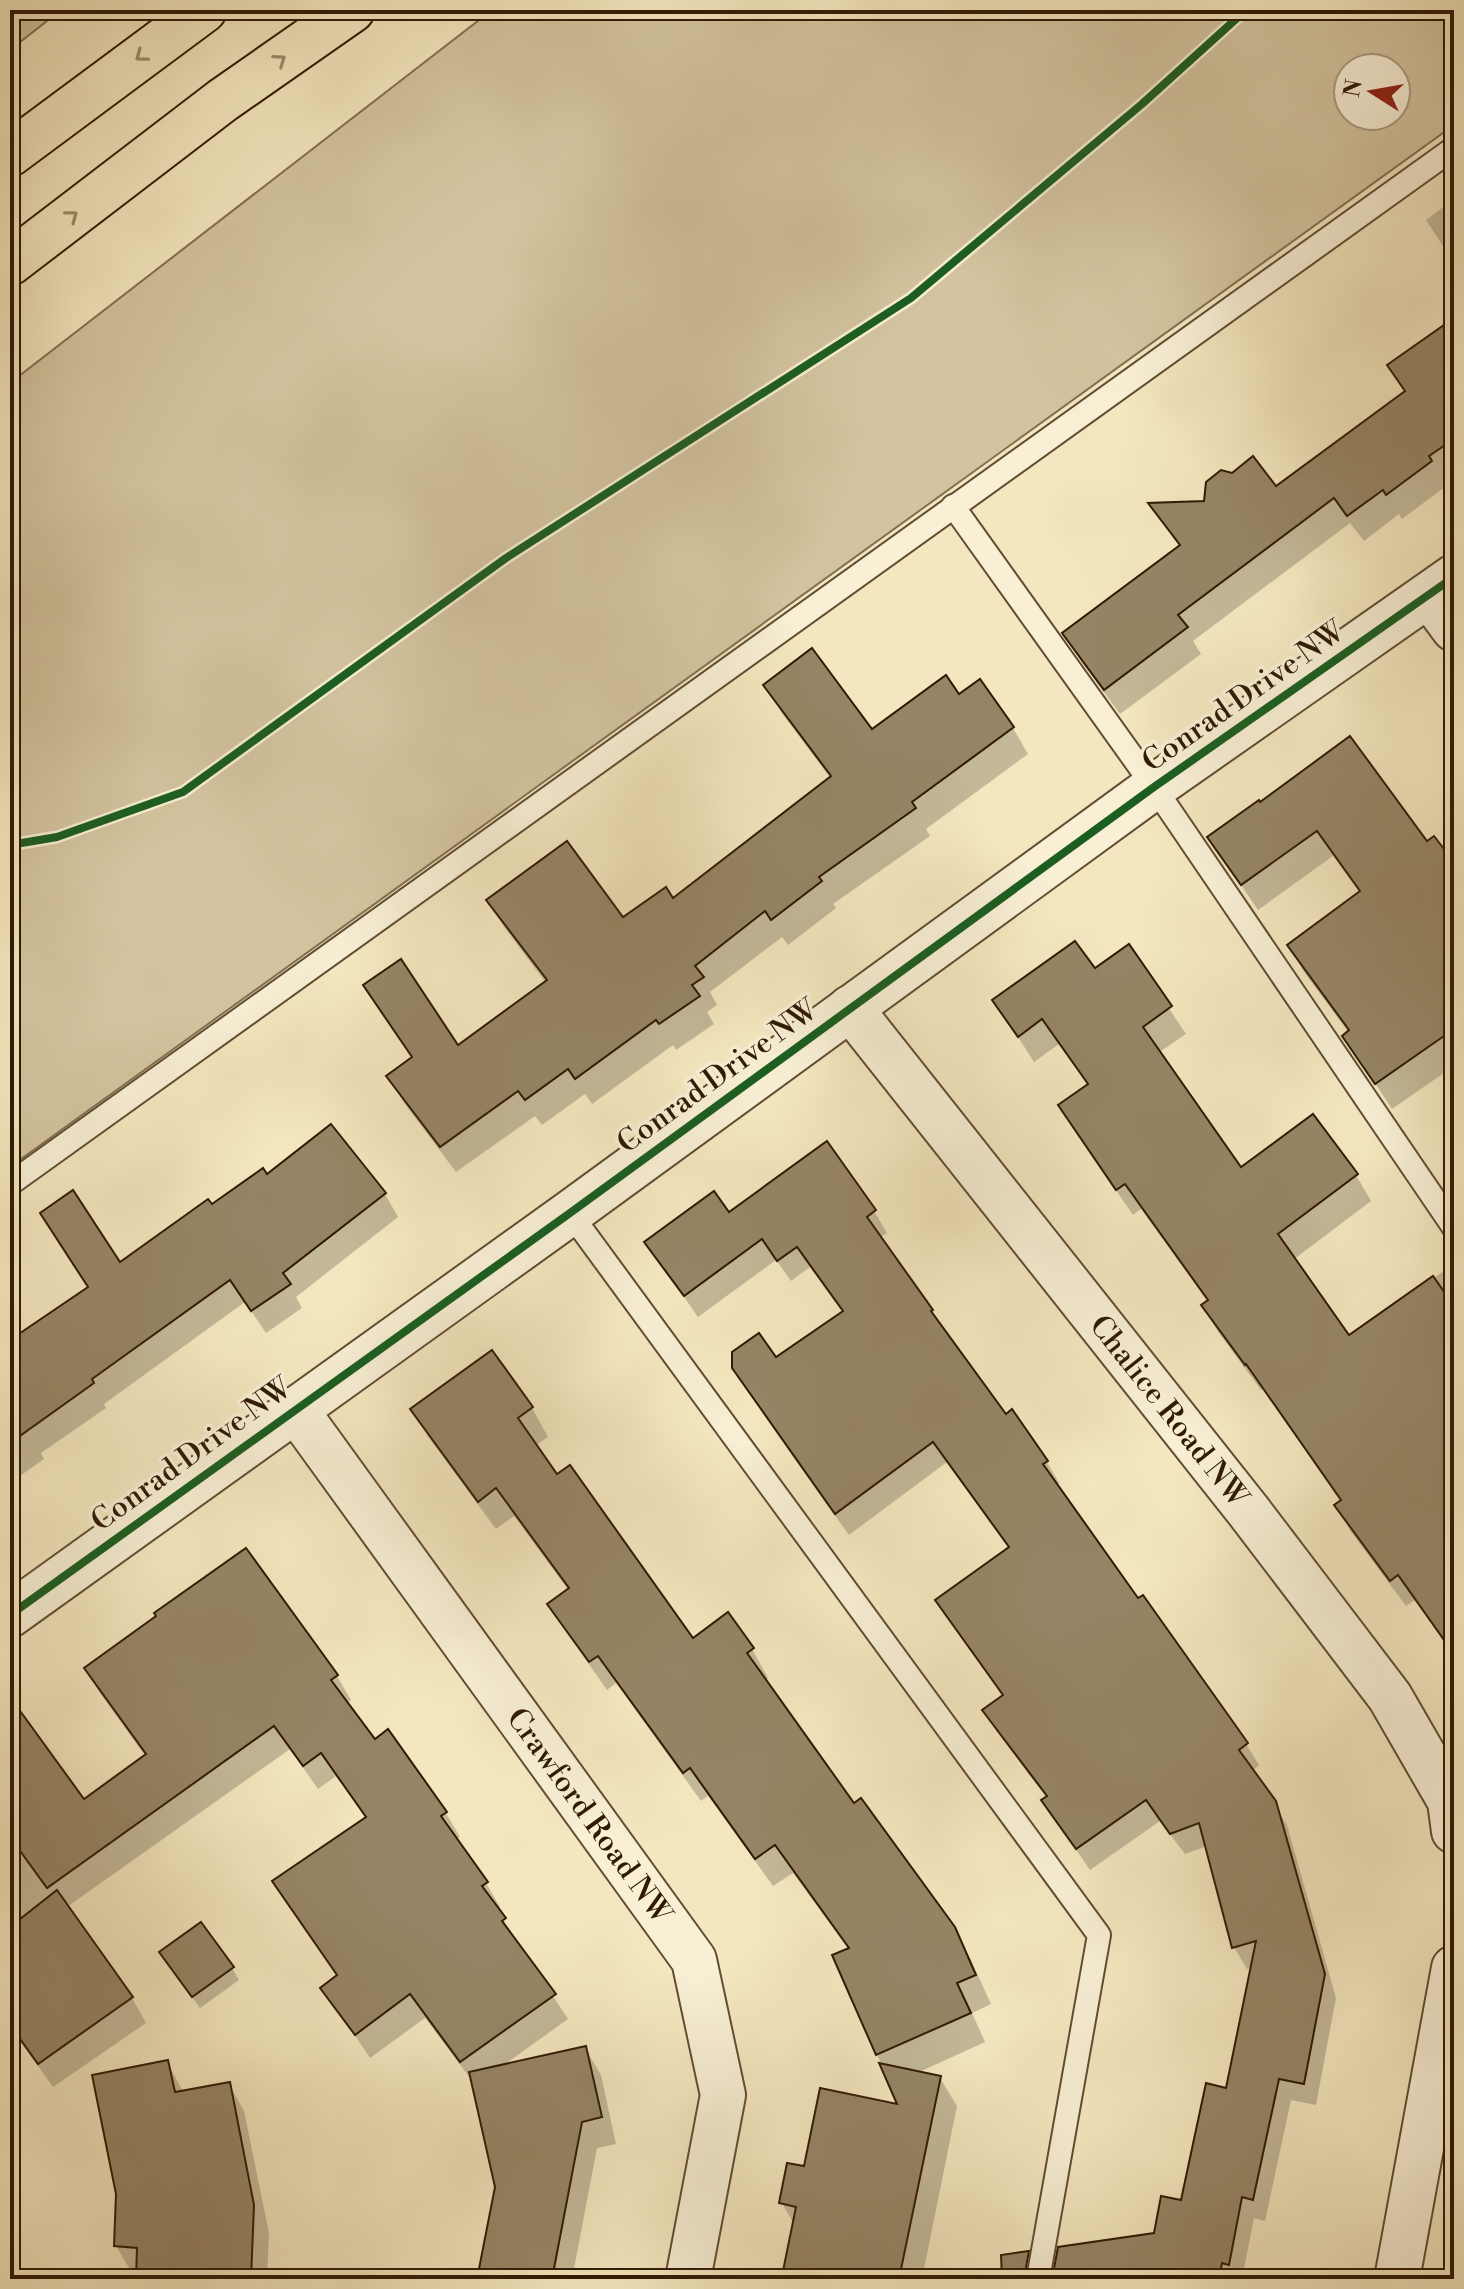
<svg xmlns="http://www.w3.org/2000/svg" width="1464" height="2289" viewBox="0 0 1464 2289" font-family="'Libre Bodoni',serif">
	<rect width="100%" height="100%" fill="#f4e7bf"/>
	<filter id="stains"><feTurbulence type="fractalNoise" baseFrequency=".0025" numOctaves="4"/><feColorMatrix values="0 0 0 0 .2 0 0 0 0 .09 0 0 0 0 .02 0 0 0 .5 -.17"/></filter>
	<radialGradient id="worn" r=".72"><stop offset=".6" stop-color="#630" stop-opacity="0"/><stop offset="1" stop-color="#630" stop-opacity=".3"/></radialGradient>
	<g fill="#d3c49f" stroke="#826f52" stroke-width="2" fill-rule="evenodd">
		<path d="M 10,10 L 61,10 L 10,50 Z"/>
		<path d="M 492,10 L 1454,10 L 1454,125 L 10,1167 L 10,383 ZM 1348,68 L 1396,68 L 1396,116 L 1348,116 Z"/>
	</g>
	<g fill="#0003">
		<path d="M 1454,199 L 1454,263 L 1426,220 Z"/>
		<path d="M 1454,321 L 1454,475 L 1443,482 L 1445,487 L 1402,519 L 1399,514 L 1364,541 L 1350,523 L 1193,641 L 1201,654 L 1120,714 L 1080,660 L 1065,634 L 1180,548 L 1152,505 L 1206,503 L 1276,489 L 1405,393 L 1390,365 Z"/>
		<path d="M 766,685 L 872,732 L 959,696 L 1013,728 L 1028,754 L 926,829 L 930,836 L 833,904 L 836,908 L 788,945 L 782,937 L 710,992 L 717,1005 L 707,1012 L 714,1024 L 676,1050 L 673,1045 L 592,1104 L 585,1094 L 542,1125 L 535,1116 L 456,1172 L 404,1103 L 388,1076 L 413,1059 L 366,985 L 457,1048 L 546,983 L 504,927 L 488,901 L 622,919 L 673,901 L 831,779 L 781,712 Z"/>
		<path d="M 1258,802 L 1427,844 L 1454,866 L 1454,1066 L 1392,1109 L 1344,1036 L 1349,1033 L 1304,972 L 1289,946 L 1360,893 L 1333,856 L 1258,910 L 1209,837 Z"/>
		<path d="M 1128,947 L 1186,1034 L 1158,1053 L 1241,1170 L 1356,1175 L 1371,1201 L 1293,1260 L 1348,1337 L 1454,1264 L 1454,1643 L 1448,1647 L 1415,1600 L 1406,1606 L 1351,1532 L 1336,1505 L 1341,1502 L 1263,1389 L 1261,1390 L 1218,1332 L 1203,1306 L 1208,1302 L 1141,1209 L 1133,1215 L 1076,1132 L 1060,1106 L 1089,1086 L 1059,1044 L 1034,1062 L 994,1000 L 1094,971 Z"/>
		<path d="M 330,1127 L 385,1194 L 398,1217 L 296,1297 L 302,1308 L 266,1333 L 245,1302 L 104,1404 L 106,1408 L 41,1453 L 44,1459 L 10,1483 L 10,1343 L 120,1265 L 211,1207 L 267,1176 Z"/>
		<path d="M 874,1211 L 887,1233 L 879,1238 L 944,1333 L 1006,1417 L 1047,1462 L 1059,1483 L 1056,1486 L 1138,1601 L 1246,1744 L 1259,1765 L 1252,1771 L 1287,1825 L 1336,1998 L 1316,2105 L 1291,2100 L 1265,2221 L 1254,2218 L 1242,2279 L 1075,2279 L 1156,2235 L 1183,2202 L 1228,2090 L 1253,1967 L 1247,1969 L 1234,1947 L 1207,1846 L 1185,1854 L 1160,1821 L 1090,1870 L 1057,1822 L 1044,1801 L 1047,1798 L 997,1732 L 985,1711 L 1003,1697 L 938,1601 L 1010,1549 L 947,1462 L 849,1535 L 796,1461 L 734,1367 L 776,1360 L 843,1313 L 810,1267 L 791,1281 L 776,1260 L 698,1317 L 646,1242 L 729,1215 Z"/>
		<path d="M 532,1408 L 548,1437 L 535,1446 L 557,1476 L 692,1640 L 752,1649 L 768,1678 L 764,1681 L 853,1806 L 953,1928 L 970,1958 L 991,2004 L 972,2013 L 985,2042 L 917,2073 L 940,2078 L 957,2106 L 922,2279 L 788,2279 L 785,2271 L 795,2226 L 782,2203 L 805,2168 L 900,2107 L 834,1956 L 849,1950 L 793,1873 L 773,1886 L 708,1796 L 701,1801 L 616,1683 L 607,1690 L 567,1633 L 550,1604 L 569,1591 L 514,1516 L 496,1529 L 429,1438 L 413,1410 Z"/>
		<path d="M 86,1669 L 337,1676 L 351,1700 L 346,1704 L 374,1742 L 446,1813 L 460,1837 L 456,1840 L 486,1883 L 500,1907 L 497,1910 L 568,2019 L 501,2067 L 585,2048 L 601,2075 L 616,2144 L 597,2148 L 572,2279 L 479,2279 L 497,2187 L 473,2082 L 425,2018 L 370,2058 L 323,1988 L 338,1977 L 275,1881 L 367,1819 L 336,1776 L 318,1789 L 290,1749 L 67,1907 L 132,1998 L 146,2023 L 53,2087 L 10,2027 L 10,1725 L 84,1801 L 146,1757 L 100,1693 Z"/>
		<path d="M 168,1964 L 232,1968 L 239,1980 L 200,2008 Z"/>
		<path d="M 167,2062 L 184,2093 L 229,2084 L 244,2111 L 269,2233 L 267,2279 L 138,2279 L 138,2273 L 132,2273 L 116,2246 Z"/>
		<path d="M 453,2276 L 470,2279 L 452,2279 Z"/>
	</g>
	<g fill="#968565" stroke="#301a04" stroke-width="2">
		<path d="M 1454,318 L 1454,439 L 1429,456 L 1432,461 L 1386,495 L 1383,490 L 1347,516 L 1334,498 L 1178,615 L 1188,627 L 1104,690 L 1062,633 L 1180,545 L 1148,503 L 1204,501 L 1206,482 L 1221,470 L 1232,473 L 1253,456 L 1276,486 L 1405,391 L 1387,365 Z"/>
		<path d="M 812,648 L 872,729 L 946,675 L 959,694 L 980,679 L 1014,727 L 912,802 L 916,808 L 819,877 L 822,881 L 771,920 L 765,911 L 695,966 L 704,977 L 692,985 L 700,996 L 659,1024 L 656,1020 L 575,1079 L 568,1069 L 525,1100 L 518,1091 L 440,1147 L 386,1076 L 412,1057 L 363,985 L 401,959 L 458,1045 L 547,980 L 486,900 L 567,841 L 623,917 L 666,887 L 673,898 L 831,776 L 763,685 Z"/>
		<path d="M 1350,736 L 1427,841 L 1434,836 L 1454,862 L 1454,1029 L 1375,1084 L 1342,1036 L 1349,1030 L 1287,945 L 1360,891 L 1317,831 L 1241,885 L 1207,837 L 1259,800 L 1260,802 Z"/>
		<path d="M 1075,941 L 1095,968 L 1129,944 L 1172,1006 L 1143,1027 L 1241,1167 L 1313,1114 L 1358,1174 L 1278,1234 L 1349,1335 L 1433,1276 L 1454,1306 L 1454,1654 L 1398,1575 L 1390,1581 L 1334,1505 L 1341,1500 L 1246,1364 L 1245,1365 L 1201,1305 L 1208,1300 L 1125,1184 L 1116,1190 L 1058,1105 L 1088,1084 L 1042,1019 L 1018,1037 L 992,1000 Z"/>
		<path d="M 331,1124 L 386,1193 L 283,1273 L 291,1284 L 251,1311 L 230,1280 L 92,1379 L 94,1383 L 10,1443 L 10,1340 L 88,1287 L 40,1213 L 73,1190 L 120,1262 L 208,1199 L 212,1204 L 263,1168 L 267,1174 Z"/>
		<path d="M 827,1141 L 876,1210 L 867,1217 L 933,1310 L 931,1311 L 1006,1414 L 1012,1409 L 1048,1461 L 1043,1464 L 1138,1598 L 1143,1595 L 1248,1743 L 1239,1750 L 1276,1801 L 1325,1974 L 1304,2084 L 1279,2079 L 1253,2200 L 1242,2197 L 1229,2265 L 1222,2263 L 1219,2279 L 1052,2279 L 1058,2247 L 1154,2233 L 1161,2196 L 1181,2200 L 1206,2083 L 1226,2088 L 1256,1941 L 1232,1948 L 1199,1823 L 1170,1834 L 1146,1800 L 1076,1849 L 1041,1800 L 1047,1796 L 982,1710 L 1003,1695 L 935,1600 L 1009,1547 L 933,1442 L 835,1514 L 732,1368 L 732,1352 L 759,1333 L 776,1357 L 843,1311 L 797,1247 L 777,1261 L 762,1239 L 684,1296 L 644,1242 L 714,1191 L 729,1212 Z"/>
		<path d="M 492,1350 L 533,1407 L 518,1418 L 557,1474 L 570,1465 L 693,1638 L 728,1612 L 754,1648 L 747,1653 L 854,1803 L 861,1798 L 955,1927 L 976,1975 L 957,1983 L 971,2013 L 876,2055 L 832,1955 L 849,1948 L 775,1845 L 755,1859 L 690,1768 L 683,1773 L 598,1656 L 589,1662 L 547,1604 L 569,1588 L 496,1488 L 478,1502 L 410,1409 Z"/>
		<path d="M 246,1548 L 338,1675 L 331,1680 L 375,1739 L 388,1729 L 447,1812 L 441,1816 L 488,1882 L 482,1886 L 506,1918 L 502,1921 L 556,1994 L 460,2062 L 410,1994 L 355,2035 L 320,1988 L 337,1975 L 272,1881 L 366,1817 L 321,1753 L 303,1766 L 274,1726 L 47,1888 L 10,1837 L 10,1697 L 84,1799 L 146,1754 L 84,1668 L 156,1616 L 154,1613 Z"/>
		<path d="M 57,1890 L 133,1997 L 38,2064 L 10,2025 L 10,1927 Z"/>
		<path d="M 201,1922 L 234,1967 L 192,1997 L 159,1952 Z"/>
		<path d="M 586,2046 L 602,2117 L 582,2122 L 552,2279 L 477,2279 L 495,2187 L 469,2072 Z"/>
		<path d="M 168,2060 L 175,2092 L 230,2082 L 254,2205 L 251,2279 L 136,2279 L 137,2248 L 114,2246 L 116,2194 L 92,2075 Z"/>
		<path d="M 879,2063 L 941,2076 L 899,2279 L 786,2279 L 787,2272 L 783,2271 L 796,2207 L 779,2203 L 787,2163 L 804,2166 L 820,2088 L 897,2104 Z"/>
		<path d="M 1029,2251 L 1024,2279 L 1002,2279 L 1001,2255 Z"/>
	</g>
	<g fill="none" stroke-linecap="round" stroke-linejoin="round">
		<g stroke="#614d33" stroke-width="26">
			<g id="lane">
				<path d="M 953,506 L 1154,787 L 1454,1228"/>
				<path d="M 10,1184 L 1454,148"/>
				<path d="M 570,1213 L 1099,1935 L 1038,2279"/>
			</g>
		</g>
		<g stroke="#614d33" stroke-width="48">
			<g id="street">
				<path d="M 1429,595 L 1454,629"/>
				<path id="s1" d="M 850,1008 L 1250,1513 L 1390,1697 L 1450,1801 L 1454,1831"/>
				<path id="s2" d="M 295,1409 L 694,1960 L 723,2095 L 688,2279"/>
				<path d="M 10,1615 L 570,1213 L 1154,787 L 1454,577"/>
				<path d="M 1397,2279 L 1454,1968"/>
			</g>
		</g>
		<g stroke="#301a04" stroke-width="48">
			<g id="primary">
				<path d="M 10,154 L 204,10"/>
				<path d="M 10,263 L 223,100 L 352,10"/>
			</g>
		</g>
		<use href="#lane" stroke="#f8efd5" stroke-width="22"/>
		<use href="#street" stroke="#f8efd5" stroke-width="44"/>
		<use href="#primary" stroke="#f4e7bf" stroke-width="44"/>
		<g stroke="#f8efd5" stroke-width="13">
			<g id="cycleway">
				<path d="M 10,845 L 57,837 L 183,792 L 506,558 L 911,298 L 1142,104 L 1246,10"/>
				<path d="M 10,1615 L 570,1213 L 1154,787 L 1454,577"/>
			</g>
		</g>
		<use href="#cycleway" stroke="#1b5e20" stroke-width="8"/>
	</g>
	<defs><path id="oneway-chevron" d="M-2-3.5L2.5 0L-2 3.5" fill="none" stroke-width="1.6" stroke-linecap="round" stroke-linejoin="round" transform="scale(2)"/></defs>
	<g stroke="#9c8b6b">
		<use href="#oneway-chevron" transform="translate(141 56) rotate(143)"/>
		<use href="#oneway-chevron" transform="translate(280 60) rotate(-35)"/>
		<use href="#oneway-chevron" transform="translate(72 216) rotate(-37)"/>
	</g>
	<g text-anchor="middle" stroke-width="7" stroke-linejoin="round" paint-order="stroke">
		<g font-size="30" fill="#301a04" stroke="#f8efd5">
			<text transform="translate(1243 696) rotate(-35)" y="10">Conrad Drive NW</text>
			<text transform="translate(717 1076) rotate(-36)" y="10">Conrad Drive NW</text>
			<text dy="10" stroke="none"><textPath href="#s1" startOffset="514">Chalice Road NW</textPath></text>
			<text transform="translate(191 1454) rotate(-36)" y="10">Conrad Drive NW</text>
			<text dy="10" stroke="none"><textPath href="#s2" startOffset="502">Crawford Road NW</textPath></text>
		</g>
	</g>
	<rect width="1464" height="2289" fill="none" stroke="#f4e7bf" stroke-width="40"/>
	<rect x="12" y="12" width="1440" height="2265" fill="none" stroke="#301a04" stroke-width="4"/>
	<rect x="20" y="20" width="1424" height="2249" fill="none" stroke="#301a04" stroke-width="2"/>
	<g transform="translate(1372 92) rotate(281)"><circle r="38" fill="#f8efd5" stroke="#a89a81" stroke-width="2"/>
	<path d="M0-6L14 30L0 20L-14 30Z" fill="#8f2418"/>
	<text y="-12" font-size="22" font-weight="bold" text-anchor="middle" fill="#301a04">N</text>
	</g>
	<rect width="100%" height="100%" filter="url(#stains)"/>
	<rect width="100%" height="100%" fill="url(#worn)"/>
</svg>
